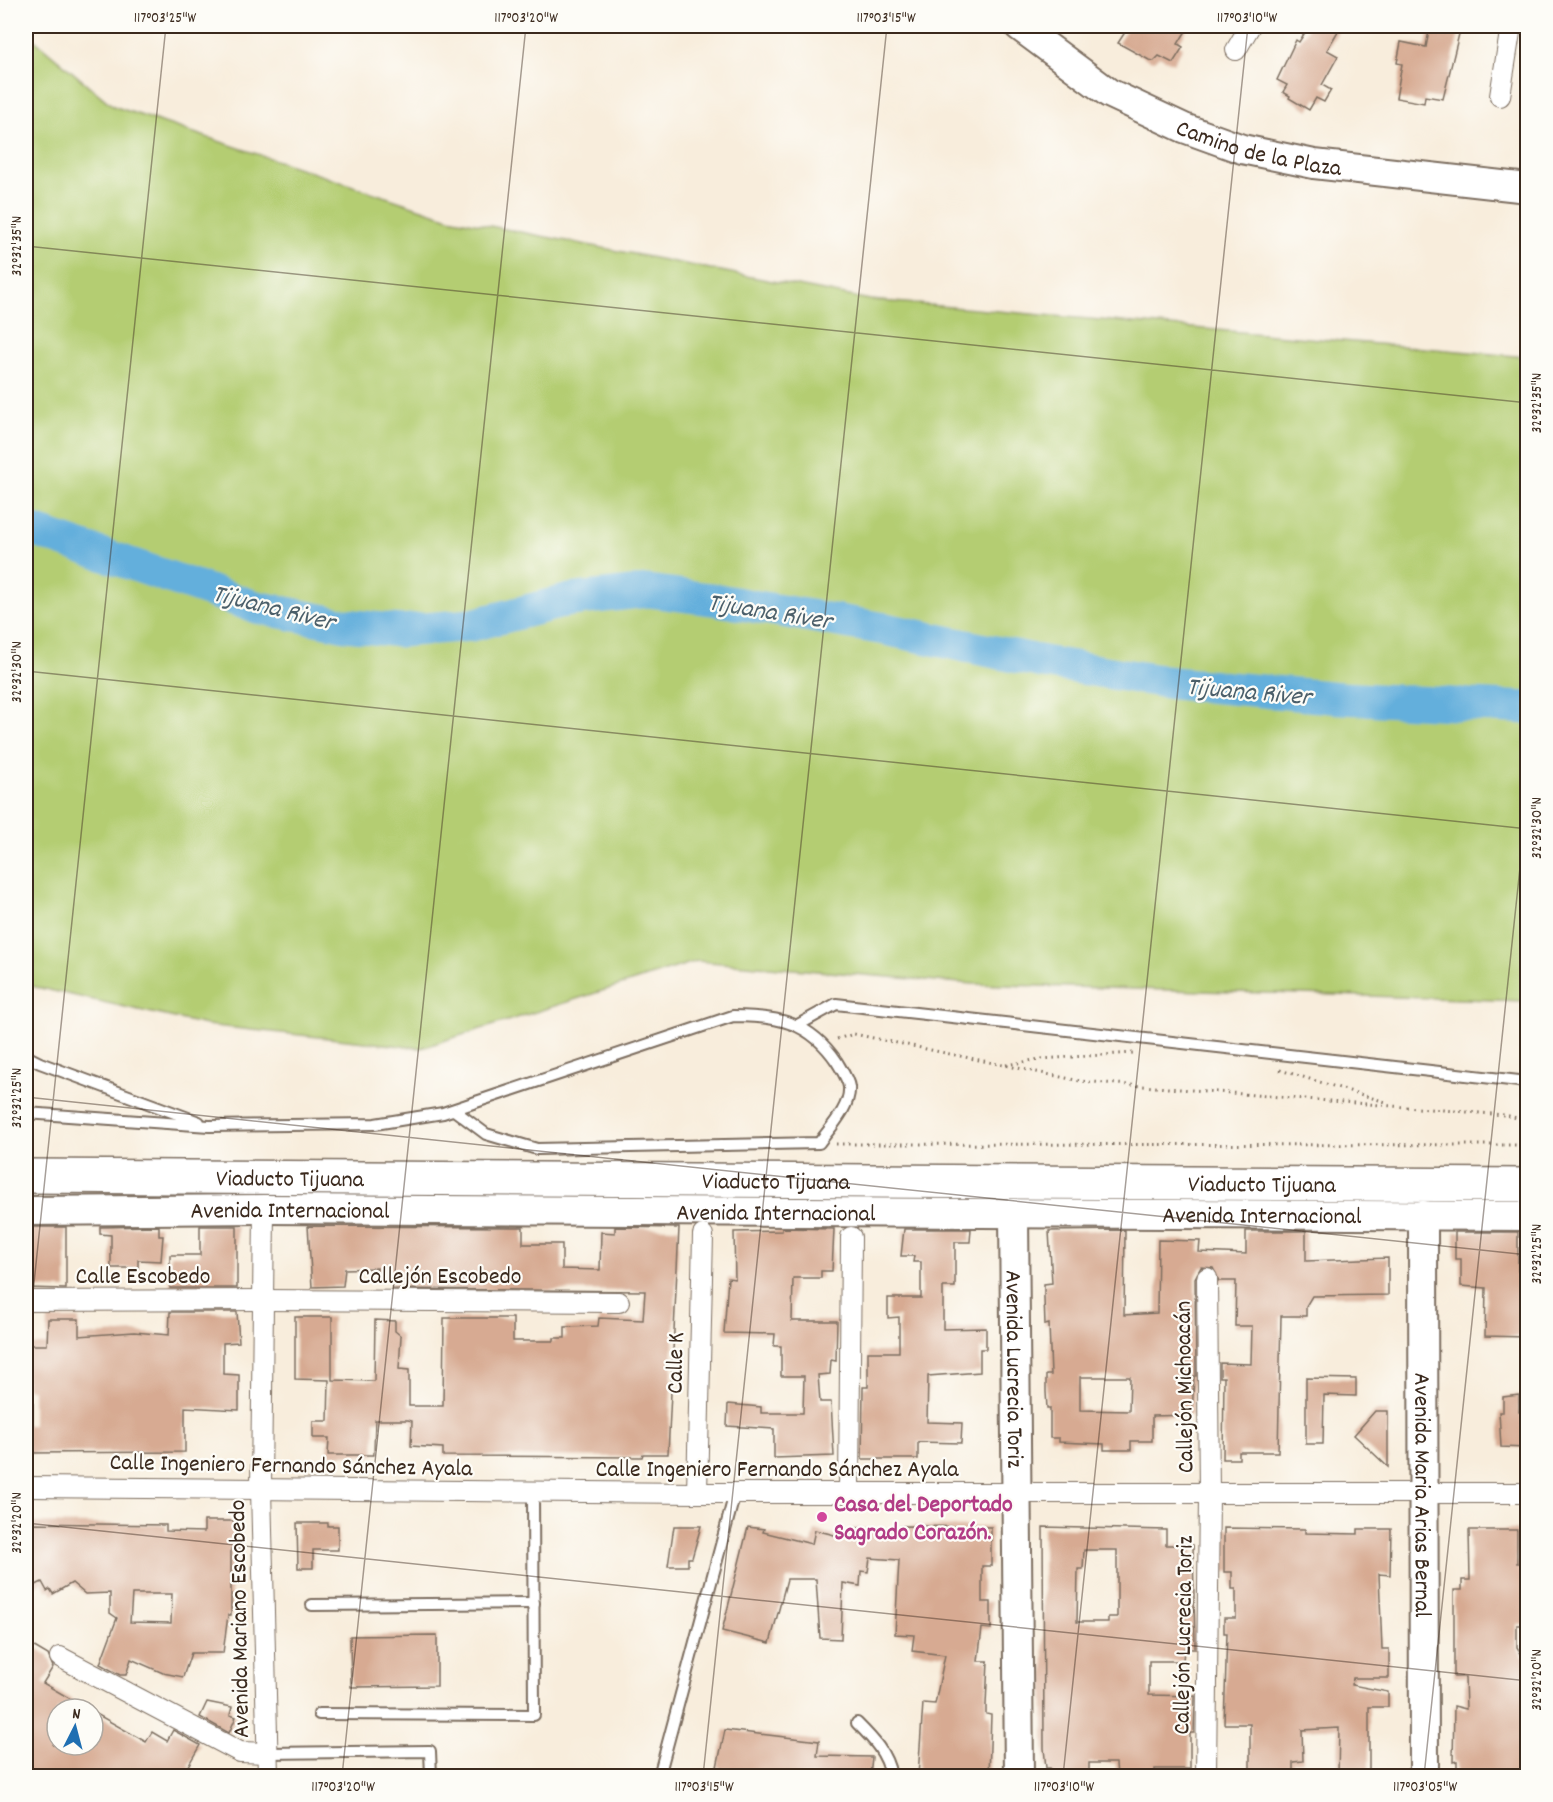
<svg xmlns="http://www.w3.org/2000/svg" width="1553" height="1802" viewBox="0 0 1553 1802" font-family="Dekko,sans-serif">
	<rect width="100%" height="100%" fill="#fdfcf7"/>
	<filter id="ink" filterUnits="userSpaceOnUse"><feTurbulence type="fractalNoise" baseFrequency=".0167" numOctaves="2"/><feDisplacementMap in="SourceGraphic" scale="12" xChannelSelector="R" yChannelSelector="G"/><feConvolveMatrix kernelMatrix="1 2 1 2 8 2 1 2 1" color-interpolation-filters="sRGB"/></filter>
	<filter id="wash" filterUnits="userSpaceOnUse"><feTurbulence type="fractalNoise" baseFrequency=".008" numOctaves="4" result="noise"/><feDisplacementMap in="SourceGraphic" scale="24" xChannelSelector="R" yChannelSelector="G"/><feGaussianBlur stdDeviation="1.35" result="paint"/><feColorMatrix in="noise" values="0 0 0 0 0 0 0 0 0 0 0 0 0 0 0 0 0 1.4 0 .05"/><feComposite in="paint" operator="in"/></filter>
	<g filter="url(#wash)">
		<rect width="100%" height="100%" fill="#f8eddc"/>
		<path fill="#b4cd72" stroke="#787c48" stroke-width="1.5" d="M 26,33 L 113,106 L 449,218 L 870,300 L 1527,357 L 1527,1001 L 973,984 L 697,961 L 421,1048 L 206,1025 L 26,985 Z"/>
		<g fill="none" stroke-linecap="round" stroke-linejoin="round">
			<path stroke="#64afdc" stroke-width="33" d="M 26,528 L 256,607 L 346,625 L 400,631 L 472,625 L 570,600 L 648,591 L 718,600 L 885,629 L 1043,662 L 1173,683 L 1341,698 L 1528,708"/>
		</g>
		<g id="blocks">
			<g fill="#d7aa92" fill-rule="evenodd">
				<path d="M 1129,26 L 1189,26 L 1178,44 L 1183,47 L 1173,63 L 1159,56 L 1154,61 L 1149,60 L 1118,43 Z"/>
				<path d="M 1309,26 L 1341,26 L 1327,50 L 1338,56 L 1322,85 L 1331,90 L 1324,102 L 1316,98 L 1309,110 L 1289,98 L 1290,96 L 1283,92 L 1287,85 L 1277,80 L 1296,40 L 1299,42 Z"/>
				<path d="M 1430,26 L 1461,26 L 1443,99 L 1425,96 L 1424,103 L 1396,98 L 1402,64 L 1397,63 L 1401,42 L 1426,47 Z"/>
				<path d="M 159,1226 L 159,1236 L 163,1236 L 161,1261 L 138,1260 L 138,1268 L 111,1268 L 111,1235 L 100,1234 L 100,1227 Z"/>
				<path d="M 200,1226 L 237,1226 L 237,1288 L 170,1288 L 170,1255 L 200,1255 Z"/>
				<path d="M 308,1226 L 523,1227 L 523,1244 L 562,1244 L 562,1269 L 600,1270 L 601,1232 L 615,1233 L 615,1227 L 679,1228 L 668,1454 L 643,1454 L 642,1457 L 443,1456 L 443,1448 L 411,1446 L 412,1421 L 408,1420 L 375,1420 L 374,1455 L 328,1455 L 329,1438 L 313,1438 L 313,1421 L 328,1421 L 329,1380 L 295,1379 L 295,1317 L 332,1317 L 332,1380 L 374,1381 L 375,1320 L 395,1321 L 395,1331 L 401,1336 L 399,1369 L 409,1370 L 409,1406 L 443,1406 L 444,1318 L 513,1318 L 513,1341 L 554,1341 L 554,1338 L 565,1338 L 565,1327 L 598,1326 L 599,1318 L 643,1320 L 645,1291 L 392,1289 L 392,1278 L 377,1278 L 377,1268 L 345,1269 L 343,1286 L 312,1287 Z"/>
				<path d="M 26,1227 L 66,1227 L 66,1289 L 26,1288 Z"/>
				<path d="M 782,1228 L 834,1229 L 832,1271 L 821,1271 L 821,1278 L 793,1278 L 792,1321 L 837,1321 L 836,1361 L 831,1360 L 830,1374 L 818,1375 L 820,1402 L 831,1402 L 834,1456 L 774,1458 L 774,1429 L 727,1426 L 728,1404 L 761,1407 L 761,1413 L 803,1413 L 804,1376 L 781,1376 L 781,1346 L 774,1346 L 775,1334 L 724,1333 L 728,1278 L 735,1279 L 734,1232 L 782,1231 Z"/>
				<path d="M 904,1229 L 971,1229 L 970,1242 L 955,1242 L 955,1287 L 943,1287 L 943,1329 L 986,1328 L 986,1349 L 980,1349 L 980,1372 L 928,1376 L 927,1422 L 962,1423 L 961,1443 L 918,1442 L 918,1459 L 862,1459 L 863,1387 L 868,1387 L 868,1352 L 899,1352 L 899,1317 L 888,1318 L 888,1298 L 921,1298 L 921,1262 L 913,1262 L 914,1256 L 901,1256 Z"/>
				<path d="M 1125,1230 L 1124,1315 L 1157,1313 L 1158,1240 L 1200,1241 L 1199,1252 L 1246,1254 L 1246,1231 L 1306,1231 L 1306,1261 L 1388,1258 L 1388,1295 L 1312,1296 L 1306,1306 L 1306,1316 L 1281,1316 L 1278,1452 L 1239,1452 L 1239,1459 L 1223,1459 L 1224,1377 L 1220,1377 L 1220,1363 L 1251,1364 L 1252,1326 L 1235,1326 L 1236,1281 L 1219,1281 L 1213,1268 L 1201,1267 L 1195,1278 L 1196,1376 L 1194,1376 L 1192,1415 L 1152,1416 L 1152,1441 L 1131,1441 L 1131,1450 L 1104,1450 L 1104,1444 L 1059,1442 L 1059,1438 L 1050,1438 L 1050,1408 L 1047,1408 L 1046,1392 L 1046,1375 L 1051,1375 L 1049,1324 L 1045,1325 L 1044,1298 L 1044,1284 L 1052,1283 L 1049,1231 ZM 1080,1377 L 1130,1377 L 1129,1411 L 1080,1410 Z"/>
				<path d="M 1455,1232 L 1518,1232 L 1518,1271 L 1527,1271 L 1527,1337 L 1485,1336 L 1486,1288 L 1461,1286 L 1461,1259 L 1455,1259 Z"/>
				<path d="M 170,1312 L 237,1312 L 239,1342 L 223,1343 L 223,1374 L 239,1375 L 239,1410 L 185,1407 L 185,1452 L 26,1453 L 26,1425 L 33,1425 L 33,1389 L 27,1389 L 26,1385 L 26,1345 L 47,1345 L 48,1319 L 79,1319 L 79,1336 L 134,1332 L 169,1335 Z"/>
				<path d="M 1306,1378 L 1356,1379 L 1356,1396 L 1324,1395 L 1323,1444 L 1306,1444 Z"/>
				<path d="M 1519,1395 L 1519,1412 L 1527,1412 L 1527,1448 L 1501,1447 L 1499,1412 L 1503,1412 L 1503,1397 Z"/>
				<path d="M 1375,1411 L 1388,1411 L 1388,1467 L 1354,1435 Z"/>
				<path d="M 204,1521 L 240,1521 L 241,1549 L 231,1549 L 231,1615 L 228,1615 L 223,1653 L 191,1653 L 183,1677 L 163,1673 L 131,1659 L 126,1675 L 120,1675 L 100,1664 L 117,1618 L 110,1613 L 110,1593 L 85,1594 L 72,1583 L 53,1594 L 50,1589 L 47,1591 L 42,1582 L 26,1590 L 26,1523 L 166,1525 L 166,1531 L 204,1532 ZM 132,1594 L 172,1594 L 171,1623 L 130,1622 Z"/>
				<path d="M 297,1523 L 328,1523 L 328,1526 L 338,1526 L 338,1550 L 313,1550 L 313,1568 L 298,1568 Z"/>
				<path d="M 674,1526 L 701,1526 L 692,1558 L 688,1558 L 688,1566 L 668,1566 Z"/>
				<path d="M 901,1526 L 991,1527 L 991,1566 L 982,1566 L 982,1602 L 991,1602 L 991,1629 L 982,1628 L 978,1661 L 988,1661 L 986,1705 L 986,1714 L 991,1715 L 989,1776 L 918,1776 L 923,1703 L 935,1704 L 945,1655 L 912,1651 L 914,1635 L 895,1634 L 899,1560 L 870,1558 L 868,1572 L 861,1571 L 860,1586 L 843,1583 L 841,1639 L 820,1638 L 816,1579 L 787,1579 L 770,1643 L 722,1631 L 748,1527 L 764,1529 L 763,1532 L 812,1544 L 815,1530 L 850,1539 L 851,1528 L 901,1529 Z"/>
				<path d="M 1043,1527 L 1166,1530 L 1166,1545 L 1193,1545 L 1195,1649 L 1184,1649 L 1183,1661 L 1149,1661 L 1149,1695 L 1195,1696 L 1194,1733 L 1190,1733 L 1190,1769 L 1155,1769 L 1155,1775 L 1117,1776 L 1116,1763 L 1089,1763 L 1089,1776 L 1050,1776 L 1050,1768 L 1046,1768 L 1044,1748 ZM 1084,1550 L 1117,1550 L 1117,1617 L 1108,1617 L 1108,1622 L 1077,1622 L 1078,1569 L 1083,1569 Z"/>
				<path d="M 1224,1528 L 1305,1529 L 1305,1533 L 1358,1534 L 1358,1529 L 1391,1529 L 1390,1575 L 1379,1574 L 1382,1649 L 1389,1649 L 1389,1678 L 1353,1678 L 1352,1685 L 1388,1692 L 1388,1707 L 1369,1707 L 1369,1776 L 1338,1776 L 1339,1728 L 1302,1730 L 1303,1761 L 1293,1762 L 1293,1774 L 1250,1775 L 1250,1724 L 1224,1724 L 1227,1633 L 1224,1633 L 1224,1618 L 1236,1618 L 1236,1589 L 1232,1589 L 1232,1572 L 1224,1572 Z"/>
				<path d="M 1469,1530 L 1517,1530 L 1517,1563 L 1527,1563 L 1527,1625 L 1517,1625 L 1517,1647 L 1523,1657 L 1527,1657 L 1527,1776 L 1457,1776 L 1457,1761 L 1453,1762 L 1454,1706 L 1466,1709 L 1465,1677 L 1454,1677 L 1454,1590 L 1462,1590 L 1462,1580 L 1470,1580 Z"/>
				<path d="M 437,1635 L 437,1686 L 351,1687 L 350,1636 Z"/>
				<path d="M 26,1642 L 48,1655 L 53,1667 L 43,1683 L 88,1709 L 57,1709 L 57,1736 L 53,1745 L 93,1745 L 93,1712 L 146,1742 L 152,1732 L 167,1741 L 173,1730 L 200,1745 L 188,1766 L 205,1776 L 26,1776 Z"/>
				<path d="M 207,1702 L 232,1707 L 230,1715 L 236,1717 L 229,1733 L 200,1717 Z"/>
				<path d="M 725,1730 L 819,1741 L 817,1756 L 872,1757 L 870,1776 L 756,1776 L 717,1767 Z"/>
			</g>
		</g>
	</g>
	<g filter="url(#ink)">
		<use href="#blocks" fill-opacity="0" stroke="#7d6e60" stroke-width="1.5"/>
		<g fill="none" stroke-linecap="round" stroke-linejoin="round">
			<g stroke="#7d6e60" stroke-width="14">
				<g id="lane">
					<path d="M 798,1025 L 836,1004 L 1528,1082"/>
					<path d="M 26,1056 L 40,1063 L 199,1122"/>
					<path d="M 26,1113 L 209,1126 L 375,1124 L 443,1113 L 733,1016 C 779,1016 810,1022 837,1062 C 841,1069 848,1079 849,1087 C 851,1107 829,1129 819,1143 L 537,1149 L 486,1134 L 454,1110"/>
					<path d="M 312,1605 L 534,1603"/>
					<path d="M 319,1714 L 534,1715 L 533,1492"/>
					<path d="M 857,1723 C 873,1739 887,1753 891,1776"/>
					<path d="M 267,1753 L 430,1751 L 431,1776"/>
					<path d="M 659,1776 L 735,1493"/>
				</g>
			</g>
			<g stroke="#7d6e60" stroke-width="22">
				<g id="street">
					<path d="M 1236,50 L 1250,26"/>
					<path d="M 1500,96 L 1511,26"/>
					<path d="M 264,1209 L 261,1489 L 268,1776"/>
					<path d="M 26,1301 L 262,1300 L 619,1302"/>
					<path d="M 26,1487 L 697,1493 L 1528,1493"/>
					<path d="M 697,1493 L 703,1235"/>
					<path d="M 849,1493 L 851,1237"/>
					<path d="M 60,1657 L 240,1752 L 267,1753"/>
					<path d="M 1206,1776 L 1209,1495 L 1207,1278"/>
				</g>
			</g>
			<g stroke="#7d6e60" stroke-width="32">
				<g id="secondary">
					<path id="s1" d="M 1019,26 L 1109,93 L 1184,128 L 1242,149 L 1314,164 L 1528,188"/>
					<path id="s2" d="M 26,1211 L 264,1209 L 1528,1216"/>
					<path id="s3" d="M 1014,1213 L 1019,1776"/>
					<path id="s4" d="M 1423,1215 L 1424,1776"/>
				</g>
			</g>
			<g stroke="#7d6e60" stroke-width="36">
				<g id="highway">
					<path id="s5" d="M 26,1176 L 1528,1185"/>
				</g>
			</g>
			<g stroke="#7d6e60" stroke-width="3" stroke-dasharray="1.5 4.5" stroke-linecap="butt">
				<path d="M 837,1039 L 854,1034 L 1080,1081 L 1505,1115 L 1528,1121"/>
				<path d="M 1006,1065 L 1040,1059 L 1134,1053"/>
				<path d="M 1280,1070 L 1389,1103"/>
				<path d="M 836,1144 L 1528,1145"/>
			</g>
			<use href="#lane" stroke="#fff" stroke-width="10"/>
			<use href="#street" stroke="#fff" stroke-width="20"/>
			<use href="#secondary" stroke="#fff" stroke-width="28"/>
			<use href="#highway" stroke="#fff" stroke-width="33"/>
		</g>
	</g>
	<path fill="none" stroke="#3b2a1e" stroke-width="1.5" stroke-opacity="0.45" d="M 26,246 L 1528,403M 26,671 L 1528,829M 26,1097 L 1528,1255M 26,1359 L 166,26M 26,1523 L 1528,1681M 342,1776 L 526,26M 703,1776 L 887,26M 1063,1776 L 1248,26M 1424,1776 L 1528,792"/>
	<circle fill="#d1479c" stroke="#fdfcf7" stroke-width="2" cx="822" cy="1517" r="6"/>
	<g text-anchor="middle" stroke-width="4.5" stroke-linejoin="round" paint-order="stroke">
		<g font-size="24" fill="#3b2a1e" stroke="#fdfcf7">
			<text dy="8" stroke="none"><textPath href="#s1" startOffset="273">Camino de la Plaza</textPath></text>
			<text dy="8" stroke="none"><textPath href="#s5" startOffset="264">Viaducto Tijuana</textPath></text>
			<text dy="8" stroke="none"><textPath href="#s5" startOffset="750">Viaducto Tijuana</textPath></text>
			<text dy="8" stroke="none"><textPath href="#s5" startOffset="1236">Viaducto Tijuana</textPath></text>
			<text dy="8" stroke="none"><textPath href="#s2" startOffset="264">Avenida Internacional</textPath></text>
			<text dy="8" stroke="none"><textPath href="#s2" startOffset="750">Avenida Internacional</textPath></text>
			<text dy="8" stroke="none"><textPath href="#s2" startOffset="1236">Avenida Internacional</textPath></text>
			<text x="143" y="1283">Calle Escobedo</text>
			<text x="440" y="1283">Callejón Escobedo</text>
			<text transform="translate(674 1363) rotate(-89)" y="8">Calle K</text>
			<text dy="8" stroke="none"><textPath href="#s3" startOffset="156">Avenida Lucrecia Toriz</textPath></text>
			<text transform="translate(1183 1387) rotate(-91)" y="8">Callejón Michoacán</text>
			<text transform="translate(291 1464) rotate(1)" y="8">Calle Ingeniero Fernando Sánchez Ayala</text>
			<text x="777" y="1476">Calle Ingeniero Fernando Sánchez Ayala</text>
			<text dy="8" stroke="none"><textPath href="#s4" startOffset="280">Avenida Maria Arias Bernal</textPath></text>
			<text transform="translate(238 1619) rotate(-91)" y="8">Avenida Mariano Escobedo</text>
			<text transform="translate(1182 1635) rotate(-89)" y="8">Callejón Lucrecia Toriz</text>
		</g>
		<g font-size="24" font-weight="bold" fill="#b23c85" stroke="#fdfcf7" text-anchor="start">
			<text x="834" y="1511">Casa del Deportado<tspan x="834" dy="28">Sagrado Corazón.</tspan></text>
		</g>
		<g font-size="26" font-style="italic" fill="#4b5f6a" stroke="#fdfcf7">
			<text transform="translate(274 606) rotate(14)" y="9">Tijuana River</text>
			<text transform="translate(770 610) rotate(9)" y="9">Tijuana River</text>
			<text transform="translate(1249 690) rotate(5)" y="9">Tijuana River</text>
		</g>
	</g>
	<rect width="1553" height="1802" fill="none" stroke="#fdfcf7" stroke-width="66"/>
	<g transform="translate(75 1727) rotate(6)"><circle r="28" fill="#fdfcf7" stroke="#afa8a0" stroke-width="1.5"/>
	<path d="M0-4.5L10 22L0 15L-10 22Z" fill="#1f6fb2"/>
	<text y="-9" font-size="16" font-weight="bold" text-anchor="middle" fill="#3b2a1e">N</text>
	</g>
	<rect x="33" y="33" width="1487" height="1736" fill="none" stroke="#3b2a1e" stroke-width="2"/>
	<g font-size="15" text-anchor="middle" fill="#3b2a1e">
		<text x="165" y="22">117°03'25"W</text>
		<text x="526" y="22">117°03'20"W</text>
		<text x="886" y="22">117°03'15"W</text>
		<text x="1247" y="22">117°03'10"W</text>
		<text transform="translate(16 246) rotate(-90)" y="5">32°32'35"N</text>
		<text transform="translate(1536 403) rotate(-90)" y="5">32°32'35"N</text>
		<text transform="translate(16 672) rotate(-90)" y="5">32°32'30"N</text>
		<text transform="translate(1536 828) rotate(-90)" y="5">32°32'30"N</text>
		<text transform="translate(16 1098) rotate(-90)" y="5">32°32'25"N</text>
		<text transform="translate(1536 1254) rotate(-90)" y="5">32°32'25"N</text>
		<text transform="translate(16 1523) rotate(-90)" y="5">32°32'20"N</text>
		<text transform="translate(1536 1680) rotate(-90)" y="5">32°32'20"N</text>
		<text x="343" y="1791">117°03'20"W</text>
		<text x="704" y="1791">117°03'15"W</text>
		<text x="1064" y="1791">117°03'10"W</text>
		<text x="1425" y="1791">117°03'05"W</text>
	</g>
</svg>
